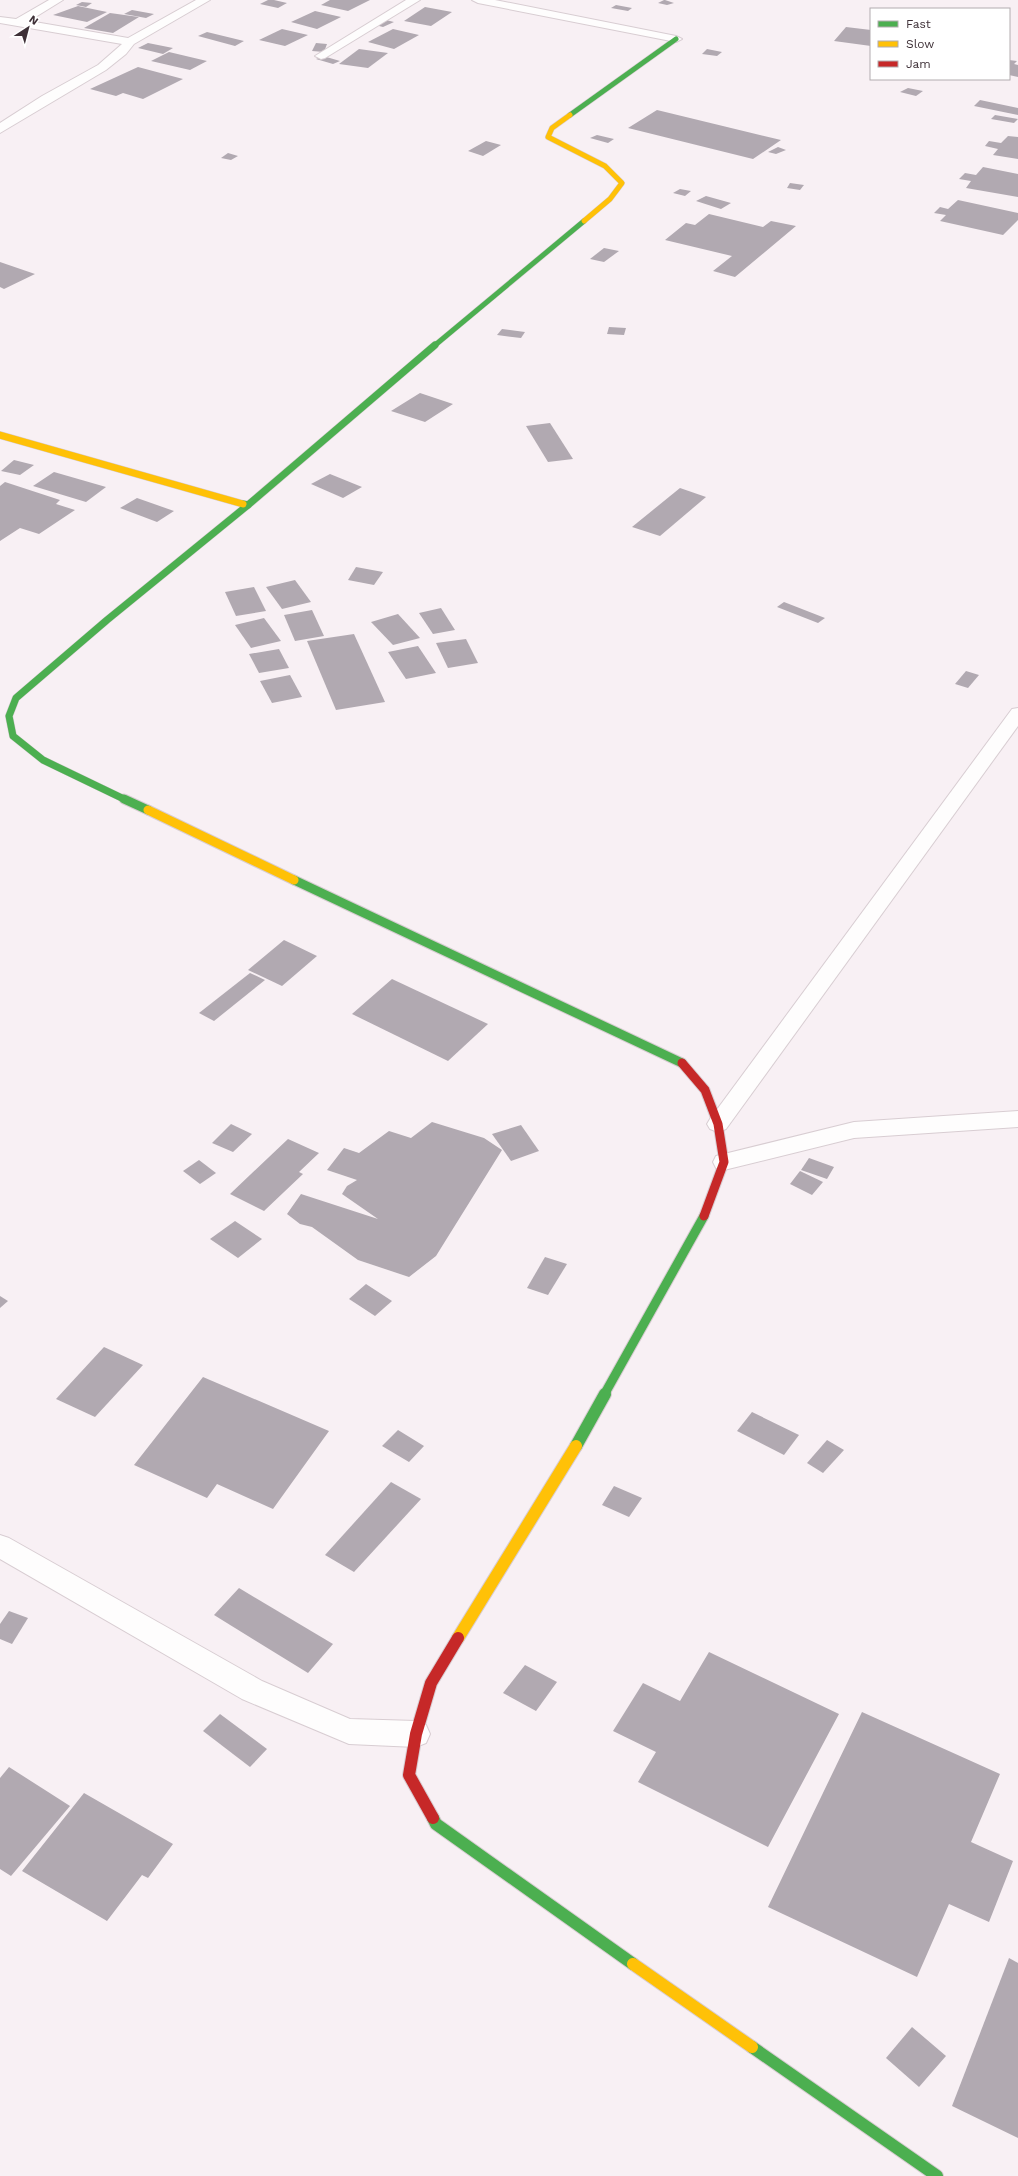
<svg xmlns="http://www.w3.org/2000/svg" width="1018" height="2176" viewBox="0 0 1018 2176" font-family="'Work Sans',sans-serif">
	<rect width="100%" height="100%" fill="#f8f0f4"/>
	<g fill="#b1a9b1">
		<path d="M 268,0 L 274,0 L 287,3 L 278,8 L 260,4 Z"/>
		<path d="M 330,0 L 370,0 L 348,11 L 321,5 Z"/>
		<path d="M 664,0 L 665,0 L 674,3 L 667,5 L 658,3 Z"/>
		<path d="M 82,2 L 92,3 L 86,7 L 76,5 Z"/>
		<path d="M 616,5 L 632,8 L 628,11 L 611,8 Z"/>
		<path d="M 78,6 L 107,12 L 87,22 L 53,15 Z"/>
		<path d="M 425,7 L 452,12 L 431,26 L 404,21 Z"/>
		<path d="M 132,10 L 154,14 L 146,18 L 124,14 Z"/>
		<path d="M 315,11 L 341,17 L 317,29 L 291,22 Z"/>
		<path d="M 110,13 L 139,17 L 113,33 L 84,28 Z"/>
		<path d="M 382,19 L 394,22 L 383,27 L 371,24 Z"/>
		<path d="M 846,27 L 871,30 L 871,46 L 834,41 Z"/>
		<path d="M 282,29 L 308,35 L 285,46 L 259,40 Z"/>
		<path d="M 393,29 L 419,35 L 394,49 L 368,42 Z"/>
		<path d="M 207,32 L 244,41 L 235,46 L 198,36 Z"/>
		<path d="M 148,43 L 173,48 L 163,54 L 138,48 Z"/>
		<path d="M 316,43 L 327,44 L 324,52 L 312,51 Z"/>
		<path d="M 359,49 L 388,53 L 368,68 L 339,64 Z"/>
		<path d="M 707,49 L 722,52 L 717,56 L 702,54 Z"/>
		<path d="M 169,52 L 207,61 L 190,70 L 151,61 Z"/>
		<path d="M 323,56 L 340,61 L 333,64 L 316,59 Z"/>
		<path d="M 1009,60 L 1017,61 L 1014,64 L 1018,65 L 1018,77 L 1009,75 Z"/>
		<path d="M 138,67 L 183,79 L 143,99 L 123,93 L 116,96 L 90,89 Z"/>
		<path d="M 908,88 L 923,91 L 916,96 L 900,92 Z"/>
		<path d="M 980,100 L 1018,108 L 1018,115 L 974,106 Z"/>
		<path d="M 657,110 L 781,140 L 753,159 L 628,128 Z"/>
		<path d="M 995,115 L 1018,119 L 1014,123 L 991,119 Z"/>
		<path d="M 597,135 L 614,139 L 608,143 L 590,138 Z"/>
		<path d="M 1008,136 L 1018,137 L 1018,159 L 993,155 L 998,149 L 985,146 L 989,141 L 1001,143 Z"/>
		<path d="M 486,141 L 501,145 L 483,156 L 468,151 Z"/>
		<path d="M 778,147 L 786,150 L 776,154 L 768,152 Z"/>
		<path d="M 228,153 L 238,156 L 231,160 L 221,158 Z"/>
		<path d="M 983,167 L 1018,174 L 1018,197 L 966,188 L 971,181 L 959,179 L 965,173 L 976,175 Z"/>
		<path d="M 790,183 L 804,185 L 800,190 L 787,188 Z"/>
		<path d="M 680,189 L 691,191 L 685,196 L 673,193 Z"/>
		<path d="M 706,196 L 731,203 L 721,209 L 696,201 Z"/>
		<path d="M 958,200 L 1018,213 L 1018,220 L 1003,235 L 940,221 L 946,215 L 934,213 L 940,207 L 948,209 Z"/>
		<path d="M 709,214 L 763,227 L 771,221 L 796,226 L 735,277 L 713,271 L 732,256 L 665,240 L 686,223 L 695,225 Z"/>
		<path d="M 604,248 L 619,251 L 604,262 L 590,259 Z"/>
		<path d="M 0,262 L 35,274 L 4,289 L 0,287 Z"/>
		<path d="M 609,327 L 626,328 L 624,335 L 607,334 Z"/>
		<path d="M 502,329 L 525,332 L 521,338 L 497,335 Z"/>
		<path d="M 420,393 L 453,404 L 425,422 L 391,411 Z"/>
		<path d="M 550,423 L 573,459 L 548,462 L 526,426 Z"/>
		<path d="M 14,460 L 34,465 L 20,475 L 1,471 Z"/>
		<path d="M 54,472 L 106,487 L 86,502 L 33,486 Z"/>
		<path d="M 330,474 L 362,487 L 343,498 L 311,484 Z"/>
		<path d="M 5,482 L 60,500 L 56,504 L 75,510 L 39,534 L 20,528 L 0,541 L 0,486 Z"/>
		<path d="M 680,488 L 706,497 L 660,536 L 632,527 Z"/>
		<path d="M 137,498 L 174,511 L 157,522 L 120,508 Z"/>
		<path d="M 356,567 L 383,572 L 374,585 L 348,580 Z"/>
		<path d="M 295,580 L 311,602 L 282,609 L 266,587 Z"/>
		<path d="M 254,587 L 266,611 L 236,616 L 225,592 Z"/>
		<path d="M 784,602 L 825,618 L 818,623 L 777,607 Z"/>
		<path d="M 441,608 L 455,630 L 433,634 L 419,613 Z"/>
		<path d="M 312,610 L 324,636 L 295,641 L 284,615 Z"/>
		<path d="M 398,614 L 420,638 L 393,645 L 371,622 Z"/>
		<path d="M 264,618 L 281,641 L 251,648 L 235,625 Z"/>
		<path d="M 354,634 L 385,702 L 336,710 L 307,641 Z"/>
		<path d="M 466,639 L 478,663 L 448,668 L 436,643 Z"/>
		<path d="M 418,646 L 436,673 L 406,679 L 388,652 Z"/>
		<path d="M 279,649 L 289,668 L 259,673 L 249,654 Z"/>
		<path d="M 966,671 L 979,675 L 968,688 L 955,684 Z"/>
		<path d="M 290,675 L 302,697 L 272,703 L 260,681 Z"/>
		<path d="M 284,940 L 317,956 L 282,986 L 248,970 Z"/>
		<path d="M 250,973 L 265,980 L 214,1021 L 199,1013 Z"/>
		<path d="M 392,979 L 488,1024 L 448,1061 L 352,1014 Z"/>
		<path d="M 432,1122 L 484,1138 L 502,1150 L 436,1256 L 409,1277 L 358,1260 L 312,1227 L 300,1224 L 287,1214 L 301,1194 L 378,1219 L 342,1194 L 347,1186 L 357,1180 L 327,1170 L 344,1148 L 359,1153 L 389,1131 L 411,1138 Z"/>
		<path d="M 231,1124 L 252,1134 L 233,1152 L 212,1143 Z"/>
		<path d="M 521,1125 L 539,1151 L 511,1161 L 492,1134 Z"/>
		<path d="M 288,1139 L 319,1153 L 299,1172 L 303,1174 L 264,1211 L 230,1194 Z"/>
		<path d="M 809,1158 L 834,1167 L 827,1179 L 801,1170 Z"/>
		<path d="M 199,1160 L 216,1173 L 200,1184 L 183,1171 Z"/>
		<path d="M 800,1171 L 823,1182 L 812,1195 L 790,1184 Z"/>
		<path d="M 235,1221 L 262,1239 L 238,1258 L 210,1239 Z"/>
		<path d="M 545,1257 L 567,1264 L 548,1295 L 527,1288 Z"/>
		<path d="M 366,1284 L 392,1301 L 375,1316 L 349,1299 Z"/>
		<path d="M 0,1296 L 8,1301 L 0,1308 Z"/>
		<path d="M 104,1347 L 143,1365 L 95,1417 L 56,1399 Z"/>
		<path d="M 203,1377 L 329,1431 L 273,1509 L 217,1484 L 207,1498 L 134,1465 Z"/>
		<path d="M 752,1412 L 799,1435 L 784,1455 L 737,1431 Z"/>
		<path d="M 398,1430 L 424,1446 L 409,1462 L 382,1446 Z"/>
		<path d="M 827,1440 L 844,1450 L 823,1473 L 807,1463 Z"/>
		<path d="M 391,1482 L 421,1499 L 354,1572 L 325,1555 Z"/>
		<path d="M 614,1486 L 642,1498 L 629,1517 L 602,1505 Z"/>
		<path d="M 239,1588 L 333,1644 L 308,1673 L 214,1615 Z"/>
		<path d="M 9,1611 L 28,1618 L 12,1644 L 0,1639 L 0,1624 Z"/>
		<path d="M 709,1652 L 839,1714 L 768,1847 L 638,1782 L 656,1752 L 613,1731 L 643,1683 L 680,1701 Z"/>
		<path d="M 525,1665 L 557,1682 L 536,1711 L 503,1693 Z"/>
		<path d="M 862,1712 L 1000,1774 L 971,1842 L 1013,1861 L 989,1922 L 949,1904 L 917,1977 L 768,1907 Z"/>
		<path d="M 220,1714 L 267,1749 L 250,1767 L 203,1731 Z"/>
		<path d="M 9,1767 L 70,1806 L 11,1876 L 0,1869 L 0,1778 Z"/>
		<path d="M 84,1793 L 173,1844 L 148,1878 L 142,1875 L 107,1921 L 22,1871 Z"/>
		<path d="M 1009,1958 L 1018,1963 L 1018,2138 L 952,2106 Z"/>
		<path d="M 912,2027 L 946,2056 L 919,2087 L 886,2058 Z"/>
	</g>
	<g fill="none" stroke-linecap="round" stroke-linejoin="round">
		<g stroke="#d8cdd2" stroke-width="2">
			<g id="street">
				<path d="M 49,0 L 63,0 L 29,21 L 128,38 L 196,0 L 210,0 L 134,44 L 126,54 L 106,70 L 0,133 L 0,123 L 42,96 L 98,65 L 122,44 L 0,23 L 0,17 L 16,19 Z"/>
				<path d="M 406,0 L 420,0 L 325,58 L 321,59 L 315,56 Z"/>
				<path d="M 472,0 L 495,0 L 676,36 L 682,39 L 676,42 L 478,3 Z"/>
				<path d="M 1018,708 L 1018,726 L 726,1129 L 718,1132 L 710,1129 L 707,1124 L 710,1119 L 1012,709 Z"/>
				<path d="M 1018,1111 L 1018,1127 L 854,1138 L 724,1170 L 716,1168 L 713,1162 L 716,1156 L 724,1154 L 854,1122 Z"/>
				<path d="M 0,1535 L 9,1538 L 262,1681 L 350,1719 L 416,1721 L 426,1725 L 430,1734 L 426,1743 L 416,1747 L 349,1744 L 242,1699 L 0,1559 Z"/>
			</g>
		</g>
		<g stroke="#d8cdd2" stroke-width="6">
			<g id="fast-far3">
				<path d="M 570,115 L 676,39"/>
				<path d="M 434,346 L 584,221"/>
			</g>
		</g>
		<g stroke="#d8cdd2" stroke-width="8">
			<g id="fast-far2">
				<path d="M 248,505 L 435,345"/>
				<path d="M 126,800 L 43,760 L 13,736 L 9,716 L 16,698 L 107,620 L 248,505 L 243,504"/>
			</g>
		</g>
		<g stroke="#d8cdd2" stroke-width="11">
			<g id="fast-far1">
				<path d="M 124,799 L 148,810"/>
				<path d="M 294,880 L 682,1063"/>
				<path d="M 604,1395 L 704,1216"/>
			</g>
		</g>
		<g stroke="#d8cdd2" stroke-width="14">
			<g id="fast">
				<path d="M 576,1446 L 605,1394"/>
				<path d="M 433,1818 L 436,1824 L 633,1964"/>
				<path d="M 752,2047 L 937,2176"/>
			</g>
		</g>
		<g stroke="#d8cdd2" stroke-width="6">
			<path id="slow-far3" d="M 570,115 L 552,128 L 548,137 L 605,166 L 622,183 L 610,199 L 584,221"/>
		</g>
		<g stroke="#d8cdd2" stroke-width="8">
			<path id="slow-far2" d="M 0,435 L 243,504"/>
		</g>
		<g stroke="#d8cdd2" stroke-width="11">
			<path id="slow-far1" d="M 148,810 L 294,880"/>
		</g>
		<g stroke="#d8cdd2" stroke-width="14">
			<g id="slow">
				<path d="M 458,1638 L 576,1446"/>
				<path d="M 633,1964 L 752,2047"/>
			</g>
		</g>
		<g stroke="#d8cdd2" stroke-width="11">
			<path id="jam-far1" d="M 682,1063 L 705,1090 L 718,1124 L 724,1162 L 704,1216"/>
		</g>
		<g stroke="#d8cdd2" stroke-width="14">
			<path id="jam" d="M 433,1818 L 409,1775 L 416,1734 L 431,1683 L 458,1638"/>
		</g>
		<use href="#street" fill="#fefdfd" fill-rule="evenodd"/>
		<use href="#fast-far3" stroke="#4caf50" stroke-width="5"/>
		<use href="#fast-far2" stroke="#4caf50" stroke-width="7"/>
		<use href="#fast-far1" stroke="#4caf50" stroke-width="9"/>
		<use href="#fast" stroke="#4caf50" stroke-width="12"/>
		<use href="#slow-far3" stroke="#ffc107" stroke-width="5"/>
		<use href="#slow-far2" stroke="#ffc107" stroke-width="7"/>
		<use href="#slow-far1" stroke="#ffc107" stroke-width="9"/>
		<use href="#slow" stroke="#ffc107" stroke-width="12"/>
		<use href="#jam-far1" stroke="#c62828" stroke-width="9"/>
		<use href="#jam" stroke="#c62828" stroke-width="12"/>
	</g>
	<rect x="870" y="8" width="140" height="72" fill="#ffffff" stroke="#b2acaf"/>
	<rect x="878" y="21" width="20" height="6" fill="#4caf50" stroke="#b2acaf"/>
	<text x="906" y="28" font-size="12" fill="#3e3037">Fast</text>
	<rect x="878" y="41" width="20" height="6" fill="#ffc107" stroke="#b2acaf"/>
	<text x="906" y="48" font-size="12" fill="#3e3037">Slow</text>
	<rect x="878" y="61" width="20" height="6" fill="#c62828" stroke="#b2acaf"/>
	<text x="906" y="68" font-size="12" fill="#3e3037">Jam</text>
	<g transform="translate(28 28) rotate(36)" stroke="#ffffff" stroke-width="3" paint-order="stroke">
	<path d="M0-3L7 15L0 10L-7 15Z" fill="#3e3037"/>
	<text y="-6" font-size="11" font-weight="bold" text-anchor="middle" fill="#3e3037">N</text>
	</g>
</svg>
